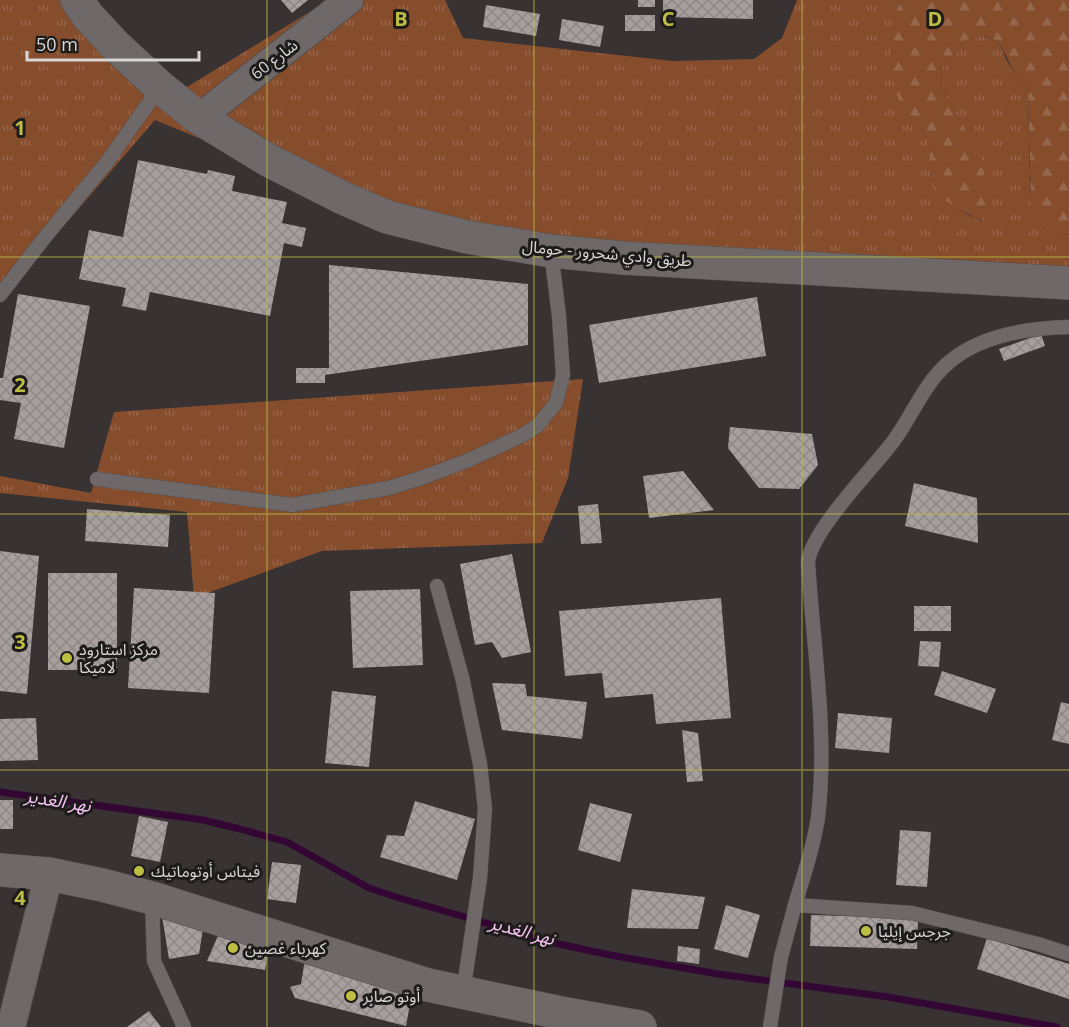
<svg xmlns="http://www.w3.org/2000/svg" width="1069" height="1027" viewBox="0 0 1069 1027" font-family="'Open Sans','Noto Sans Arabic',sans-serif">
	<defs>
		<pattern id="grass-tufts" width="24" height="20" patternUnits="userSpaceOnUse" patternTransform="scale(1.5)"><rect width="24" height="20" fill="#864d2d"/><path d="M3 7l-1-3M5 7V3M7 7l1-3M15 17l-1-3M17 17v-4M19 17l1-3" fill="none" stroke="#96664b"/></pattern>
		<pattern id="forest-firs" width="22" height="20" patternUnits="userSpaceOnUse" patternTransform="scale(1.5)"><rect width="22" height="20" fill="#864d2d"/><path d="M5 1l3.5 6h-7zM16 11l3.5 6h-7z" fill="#96664b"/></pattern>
		<pattern id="building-cross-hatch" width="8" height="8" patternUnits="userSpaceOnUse" patternTransform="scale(1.5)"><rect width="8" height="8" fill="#a69f9e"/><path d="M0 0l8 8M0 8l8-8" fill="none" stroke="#8d8786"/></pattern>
	</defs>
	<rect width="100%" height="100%" fill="#383233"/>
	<g fill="url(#grass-tufts)">
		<path d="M 0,0 L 93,0 L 182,90 L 329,0 L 445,0 L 463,38 L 673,61 L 754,59 L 782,38 L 797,0 L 902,0 L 898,6 L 903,108 L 915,120 L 927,138 L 930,156 L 930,175 L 952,204 L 966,214 L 981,221 L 971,142 L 952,105 L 942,90 L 941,69 L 966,40 L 983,35 L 999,42 L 1006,59 L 1016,76 L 1028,90 L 1030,192 L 1062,235 L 1069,235 L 1069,293 L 588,262 L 377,212 L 155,120 L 0,300 Z"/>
		<path d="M 583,379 L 568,478 L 542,543 L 322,551 L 194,598 L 187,512 L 0,493 L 0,476 L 91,493 L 114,412 Z"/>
	</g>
	<path fill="url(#forest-firs)" d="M 902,0 L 1069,0 L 1069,235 C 1051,235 1041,224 1031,211 L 1028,90 L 1016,76 L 999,42 L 984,35 L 966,40 L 941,69 L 942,90 L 952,105 L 982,161 L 989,202 L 982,221 C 970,216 947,203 938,194 C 926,182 932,157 927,141 C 924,127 909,119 903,108 C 888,82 885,25 902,0 Z"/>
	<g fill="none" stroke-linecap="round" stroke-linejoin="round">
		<path stroke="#330634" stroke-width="7" d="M 0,792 L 203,820 L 240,829 L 287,842 L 369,888 L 396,897 L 554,943 L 610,955 L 718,974 L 888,997 L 1057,1027"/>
	</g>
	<g fill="url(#building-cross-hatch)">
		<path d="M 281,0 L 308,0 L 292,13 Z"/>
		<rect x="638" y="0" width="17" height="7"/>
		<path d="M 663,0 L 753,0 L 753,19 L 663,17 Z"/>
		<path d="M 486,5 L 540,14 L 536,36 L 483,27 Z"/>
		<rect x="625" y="15" width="30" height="16"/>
		<path d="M 562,19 L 604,26 L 600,47 L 559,40 Z"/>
		<path d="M 138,160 L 207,174 L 208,170 L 235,176 L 232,191 L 287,202 L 282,223 L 306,228 L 302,247 L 284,243 L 270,316 L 150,292 L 146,311 L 122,306 L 126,288 L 79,279 L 89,230 L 123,237 Z"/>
		<path d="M 329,265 L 528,284 L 528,345 L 325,375 L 325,383 L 296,383 L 296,368 L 329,368 Z"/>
		<path d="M 18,294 L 90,306 L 64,448 L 14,439 L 21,403 L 0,400 L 0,378 L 3,378 Z"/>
		<path d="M 757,297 L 766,356 L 599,383 L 589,325 Z"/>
		<path d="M 1041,334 L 1045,346 L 1004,361 L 999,349 Z"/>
		<path d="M 730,427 L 812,434 L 818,465 L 799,489 L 759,488 L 728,448 Z"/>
		<path d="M 683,471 L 714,510 L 649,518 L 643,476 Z"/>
		<path d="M 914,483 L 977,498 L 978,543 L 905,526 Z"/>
		<path d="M 598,504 L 602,543 L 581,544 L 578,506 Z"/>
		<path d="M 87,509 L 170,515 L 168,547 L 85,541 Z"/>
		<path d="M 0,551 L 39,556 L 27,694 L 0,691 Z"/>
		<path d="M 512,554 L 531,652 L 502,658 L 492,642 L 475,645 L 460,564 Z"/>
		<rect x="48" y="573" width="69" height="97"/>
		<path d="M 134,588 L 215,593 L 209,693 L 128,688 Z"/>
		<path d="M 420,589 L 423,665 L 353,668 L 350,591 Z"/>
		<path d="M 721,598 L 731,718 L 656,724 L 653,694 L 605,698 L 602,673 L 565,676 L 559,611 Z"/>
		<rect x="914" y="606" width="37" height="25"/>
		<path d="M 920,641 L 941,642 L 939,667 L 918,666 Z"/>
		<path d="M 942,671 L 996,689 L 987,713 L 934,695 Z"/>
		<path d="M 492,683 L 525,684 L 527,696 L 587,702 L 582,739 L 502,730 Z"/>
		<path d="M 332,691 L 376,696 L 369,767 L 325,763 Z"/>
		<path d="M 1061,702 L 1069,704 L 1069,744 L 1052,740 Z"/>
		<path d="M 838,713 L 892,718 L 889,753 L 835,748 Z"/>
		<path d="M 36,718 L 38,760 L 0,761 L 0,719 Z"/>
		<path d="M 682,730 L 698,733 L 703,781 L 687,782 Z"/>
		<rect x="0" y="800" width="13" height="29"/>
		<path d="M 415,801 L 475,819 L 457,880 L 380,857 L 387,835 L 404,836 Z"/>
		<path d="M 590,803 L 632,814 L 620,862 L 578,850 Z"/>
		<path d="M 139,816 L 168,822 L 160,862 L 131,856 Z"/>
		<path d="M 900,830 L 931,832 L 927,887 L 896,885 Z"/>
		<path d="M 272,862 L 301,865 L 296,903 L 267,899 Z"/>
		<path d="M 632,889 L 705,897 L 698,929 L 627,928 Z"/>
		<path d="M 726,905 L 760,915 L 748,958 L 714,949 Z"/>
		<path d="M 161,910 L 205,917 L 199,954 L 169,959 Z"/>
		<path d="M 811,915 L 918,918 L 917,949 L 810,946 Z"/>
		<path d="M 221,929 L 270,941 L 265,970 L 207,961 Z"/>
		<path d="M 987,938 L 1069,964 L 1069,999 L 977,969 Z"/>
		<path d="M 678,946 L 700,949 L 699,964 L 677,961 Z"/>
		<path d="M 305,959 L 413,988 L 406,1026 L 295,998 L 290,987 L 301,984 Z"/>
		<path d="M 149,1011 L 161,1027 L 127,1027 Z"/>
	</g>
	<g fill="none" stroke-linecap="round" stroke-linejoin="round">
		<g stroke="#544f4f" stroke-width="15">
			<g id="service">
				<path d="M 0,295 L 45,237 L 107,162 L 160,87"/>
				<path d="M 97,479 L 292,505 L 389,488 L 424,477 L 469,460 L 523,435 L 537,426 L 556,403 L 563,375 L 559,316 L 551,251"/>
				<path d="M 437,586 L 462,677 L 480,764 L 485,809 L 480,878 L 463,993"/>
				<path d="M 152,898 L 154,961 L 184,1027"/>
				<path d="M 795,905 C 803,877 814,847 818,817 C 828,733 813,646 808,562 C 812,529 874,468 895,439 C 913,414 924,384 948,363 C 980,335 1027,328 1069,327"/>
				<path d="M 770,1027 L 781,957 L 795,905 L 912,913 L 1038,944 L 1069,954"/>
			</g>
		</g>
		<g stroke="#544f4f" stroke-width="30">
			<g id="minor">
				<path d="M 199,118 L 349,0"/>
				<path d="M 11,1027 L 49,874"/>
			</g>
		</g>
		<g stroke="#544f4f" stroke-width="34">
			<path id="tertiary" d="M 0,870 L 49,874 L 102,885 L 152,898 L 428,985 L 561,1013 L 640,1027"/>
		</g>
		<g stroke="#544f4f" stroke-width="34">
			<path id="secondary" d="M 77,0 L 88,16 L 115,45 L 160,87 L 199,118 L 268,160 L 343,198 L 387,217 L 467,237 L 551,251 L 623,258 L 1069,283"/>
		</g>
		<use href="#service" stroke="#6f6869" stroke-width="14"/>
		<use href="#minor" stroke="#6f6869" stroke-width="28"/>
		<use href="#tertiary" stroke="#6f6869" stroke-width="33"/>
		<use href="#secondary" stroke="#6f6869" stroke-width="33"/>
	</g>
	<path fill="none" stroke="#bebf42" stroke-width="1.5" stroke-opacity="0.55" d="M 267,0 L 267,1027M 534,0 L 534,1027M 802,0 L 802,1027M 0,257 L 1069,257M 0,514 L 1069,514M 0,770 L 1069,770"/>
	<g fill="#bebf42" stroke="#1e1b1b" stroke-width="2">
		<circle cx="67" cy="658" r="6"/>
		<circle cx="139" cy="871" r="6"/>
		<circle cx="866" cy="931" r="6"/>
		<circle cx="233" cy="948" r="6"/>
		<circle cx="351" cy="996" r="6"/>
	</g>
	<g text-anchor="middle" stroke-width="6" stroke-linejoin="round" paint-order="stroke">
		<g font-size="16" fill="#d9d6d6" stroke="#1e1b1b">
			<text transform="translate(274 59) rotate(-38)" y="6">شارع 60</text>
			<text transform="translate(607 253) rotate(5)" y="6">طريق وادي شحرور - حومال</text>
		</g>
		<g font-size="16" fill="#d9d6d6" stroke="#1e1b1b" text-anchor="start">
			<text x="79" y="655">مركز استارود<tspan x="79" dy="18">لاميكا</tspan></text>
			<text x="151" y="877">فيتاس أوتوماتيك</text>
			<text x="878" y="937">جرجس إيليا</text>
			<text x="245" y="954">كهرباء غصين</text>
			<text x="363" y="1002">أوتو صابر</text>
		</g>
		<g font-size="18" font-style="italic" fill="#f8c3f6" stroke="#1e1b1b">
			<text transform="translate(58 801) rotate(9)" y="6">نهر الغدير</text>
			<text transform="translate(522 931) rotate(15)" y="6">نهر الغدير</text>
		</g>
	</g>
	<g font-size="20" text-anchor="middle" font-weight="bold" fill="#bebf42" stroke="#1e1b1b" stroke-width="6" stroke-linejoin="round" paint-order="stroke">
		<text x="401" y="26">B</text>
		<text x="668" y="26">C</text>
		<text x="935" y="26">D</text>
		<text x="20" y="135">1</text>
		<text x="20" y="392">2</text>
		<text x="20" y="649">3</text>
		<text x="20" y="905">4</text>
	</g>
	<path d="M27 51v9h172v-9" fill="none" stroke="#d9d6d6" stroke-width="3"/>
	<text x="36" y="51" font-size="18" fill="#d9d6d6" stroke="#1e1b1b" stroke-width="4.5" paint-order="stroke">50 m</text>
</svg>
